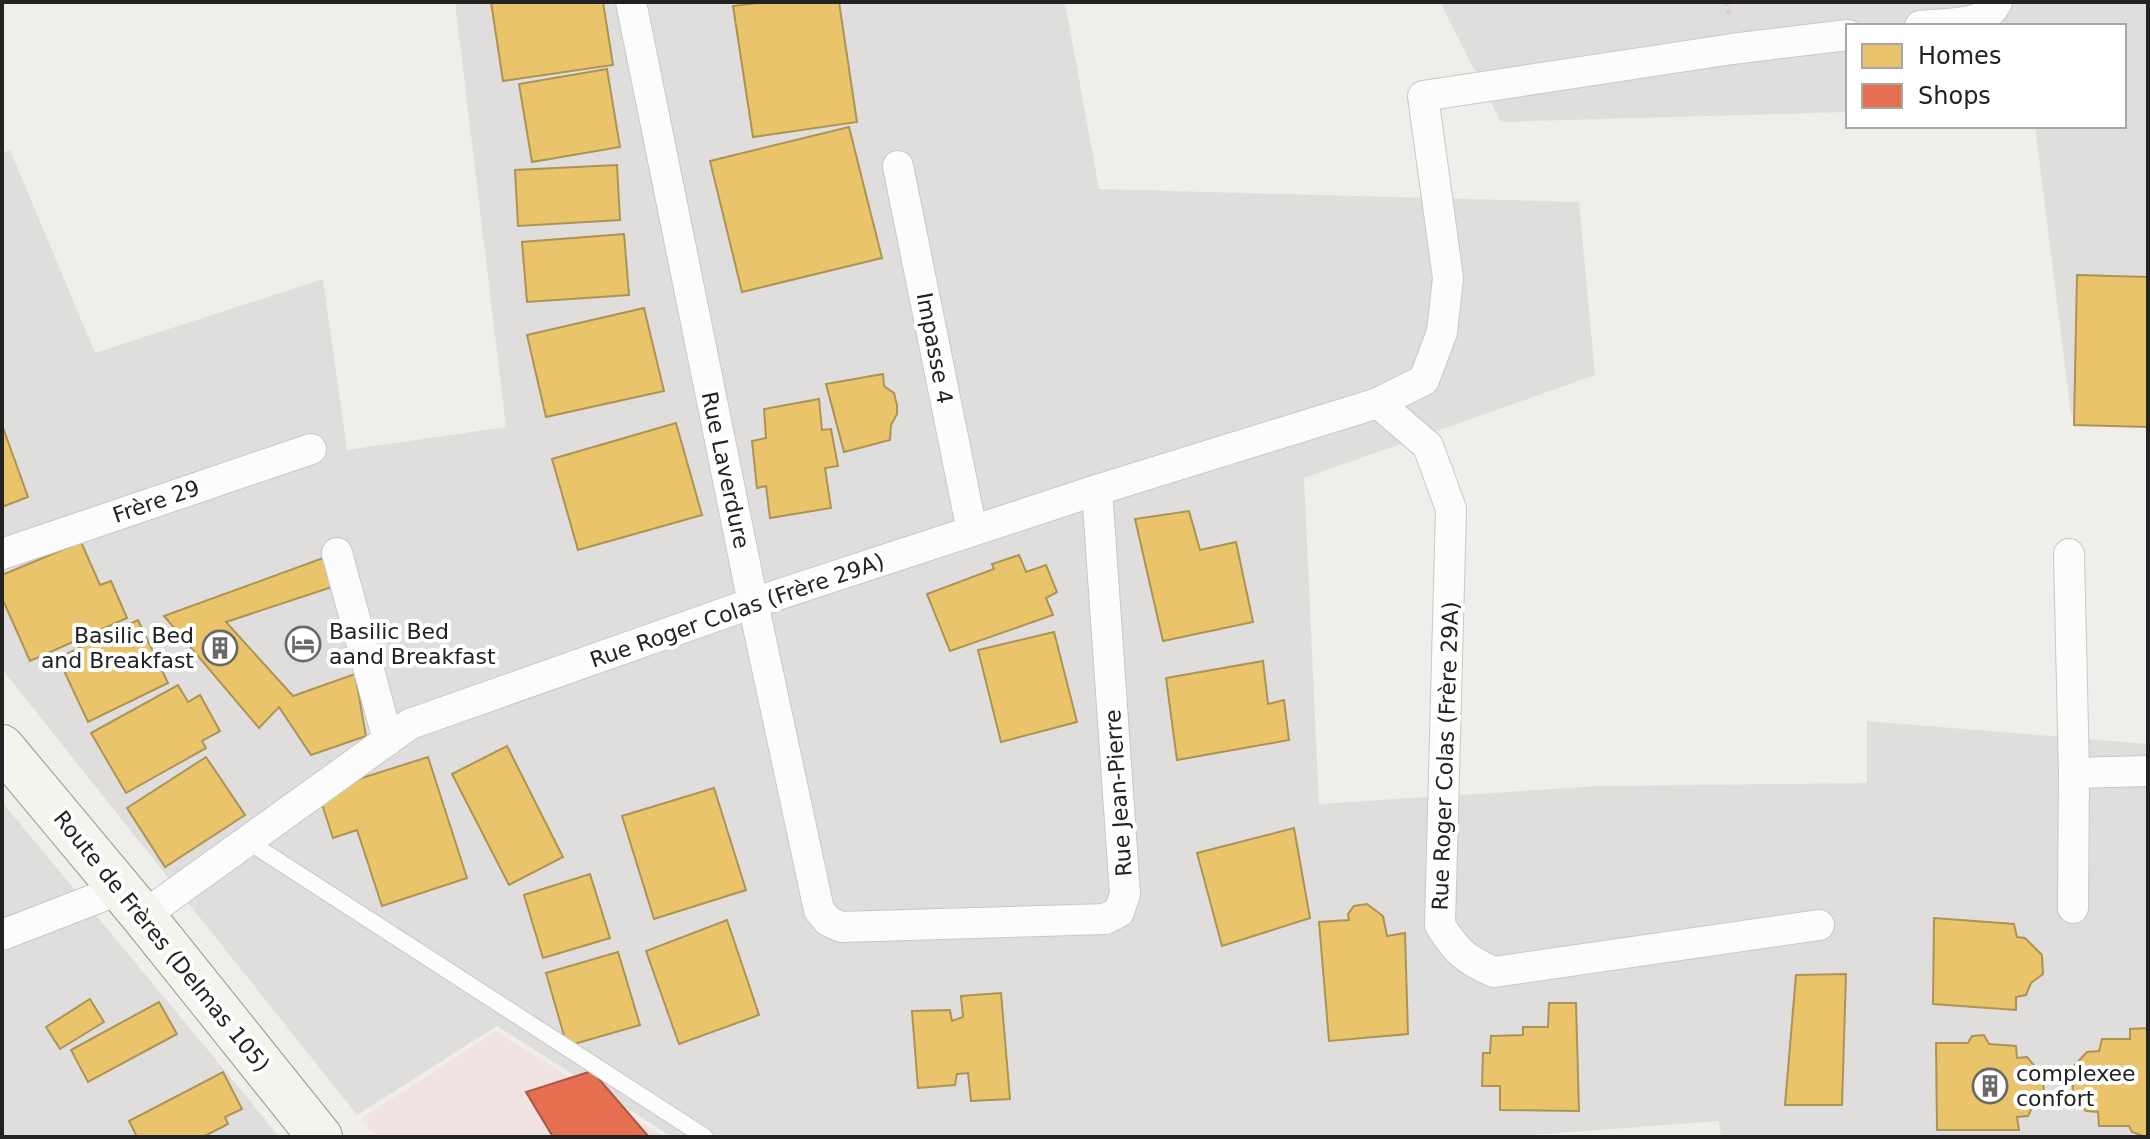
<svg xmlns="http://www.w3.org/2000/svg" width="2150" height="1139" viewBox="0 0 2150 1139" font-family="'DejaVu Sans',sans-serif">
	<rect width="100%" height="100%" fill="#f0eeeb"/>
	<g fill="#dfdedc">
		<path d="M 455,2 L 1065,2 L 1099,189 L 1579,202 L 1595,375 L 1304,478 L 1319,804 L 1598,786 L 1867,783 L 1867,721 L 2148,744 L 2148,1137 L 1721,1137 L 1719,1121 L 1504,1137 L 672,1137 L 497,1026 L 357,1115 L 2,669 L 2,153 L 10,150 L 95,353 L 323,279 L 347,450 L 506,427 Z"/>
		<path d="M 1440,2 L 2148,2 L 2148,422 L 2071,414 L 2035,126 L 2124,126 L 2124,26 L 1848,26 L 1848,112 L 1501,122 Z"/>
		<path d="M 2,802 L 241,1090 L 279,1137 L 2,1137 Z"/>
	</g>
	<path fill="#f1e3e1" d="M 496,1031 L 664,1137 L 375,1137 L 361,1119 Z"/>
	<g fill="#e9c46a" stroke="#ad9354" stroke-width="2">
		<path d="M 491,2 L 603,2 L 613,65 L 503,81 Z"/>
		<path d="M 765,2 L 839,2 L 857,122 L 753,137 L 733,6 Z"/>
		<path d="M 607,69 L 620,147 L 532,162 L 519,84 Z"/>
		<path d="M 849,127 L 882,258 L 742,292 L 710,161 Z"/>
		<path d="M 617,165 L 620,220 L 518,226 L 515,170 Z"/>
		<path d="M 624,234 L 629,295 L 527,302 L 522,242 Z"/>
		<path d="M 2077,275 L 2148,277 L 2148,427 L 2074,425 Z"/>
		<path d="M 644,308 L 664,391 L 546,417 L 527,335 Z"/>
		<path d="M 883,374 L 884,386 L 894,393 L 897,405 L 897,414 L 891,425 L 890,440 L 844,452 L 826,384 Z"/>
		<path d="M 819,399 L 822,430 L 831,429 L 838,466 L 825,468 L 831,508 L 770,518 L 766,486 L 757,488 L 752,441 L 766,438 L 764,409 Z"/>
		<path d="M 676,423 L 702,515 L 578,550 L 552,459 Z"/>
		<path d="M 2,425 L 28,497 L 2,507 Z"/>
		<path d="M 1189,511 L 1200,550 L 1236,542 L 1253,622 L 1163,641 L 1135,519 Z"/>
		<path d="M 81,542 L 100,585 L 111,581 L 127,618 L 30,661 L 2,598 L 2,575 Z"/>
		<path d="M 337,553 L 338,585 L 226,622 L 293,696 L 355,674 L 366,736 L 311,755 L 279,707 L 259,728 L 164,616 Z"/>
		<path d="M 1019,555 L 1026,572 L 1046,565 L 1057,592 L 1046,598 L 1053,615 L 950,651 L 927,594 L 994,569 L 992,564 Z"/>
		<path d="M 138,620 L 168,683 L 88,722 L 58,658 Z"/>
		<path d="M 1054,632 L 1077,722 L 1001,742 L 978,650 Z"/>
		<path d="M 1263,661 L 1268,704 L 1284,700 L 1289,740 L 1177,760 L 1166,678 Z"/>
		<path d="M 178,685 L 188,702 L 200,695 L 220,731 L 202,741 L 206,748 L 126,793 L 91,733 Z"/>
		<path d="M 507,746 L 563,857 L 509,885 L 452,774 Z"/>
		<path d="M 206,757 L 245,815 L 165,867 L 127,808 Z"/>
		<path d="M 428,757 L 467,878 L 382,906 L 357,830 L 333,838 L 318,792 Z"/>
		<path d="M 714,788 L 746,890 L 654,919 L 622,816 Z"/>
		<path d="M 1294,828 L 1310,918 L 1222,946 L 1197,853 Z"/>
		<path d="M 590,874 L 610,938 L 543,958 L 524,895 Z"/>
		<path d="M 1367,904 L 1383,916 L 1387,936 L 1405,933 L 1408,1034 L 1329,1041 L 1319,922 L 1349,920 L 1348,914 L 1354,906 Z"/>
		<path d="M 1934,918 L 2014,924 L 2017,937 L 2025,938 L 2042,955 L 2043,974 L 2031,983 L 2026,995 L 2016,997 L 2016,1010 L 1933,1004 Z"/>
		<path d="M 727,920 L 759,1015 L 679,1044 L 646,951 Z"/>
		<path d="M 618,952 L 640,1025 L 567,1046 L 546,973 Z"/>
		<path d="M 1846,974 L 1842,1105 L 1785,1105 L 1796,975 Z"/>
		<path d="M 1001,993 L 1010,1099 L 971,1101 L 968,1073 L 957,1074 L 955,1085 L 918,1088 L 912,1011 L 950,1010 L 952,1021 L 963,1017 L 961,996 Z"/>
		<path d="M 90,999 L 104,1022 L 60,1049 L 46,1027 Z"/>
		<path d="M 159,1002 L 177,1034 L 88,1082 L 71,1050 Z"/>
		<path d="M 1549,1003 L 1576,1003 L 1579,1111 L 1500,1110 L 1500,1086 L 1482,1086 L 1483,1053 L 1490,1053 L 1491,1036 L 1523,1035 L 1523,1027 L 1548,1027 Z"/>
		<path d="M 2148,1028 L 2148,1137 L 2140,1137 L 2141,1135 L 2132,1132 L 2129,1126 L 2099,1126 L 2098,1112 L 2086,1111 L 2073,1097 L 2072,1068 L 2087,1052 L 2099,1051 L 2102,1039 L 2130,1039 L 2130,1029 Z"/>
		<path d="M 1984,1035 L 1989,1044 L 2016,1046 L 2017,1058 L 2027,1057 L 2043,1076 L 2044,1096 L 2034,1104 L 2028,1116 L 2017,1117 L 2019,1130 L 1937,1130 L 1936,1043 L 1968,1043 L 1972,1036 Z"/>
		<path d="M 223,1072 L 242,1109 L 225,1117 L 228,1124 L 203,1137 L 137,1137 L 129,1121 Z"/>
	</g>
	<path fill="#e76f51" stroke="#ac5843" stroke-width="2" d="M 592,1071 L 649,1137 L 553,1137 L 526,1092 Z"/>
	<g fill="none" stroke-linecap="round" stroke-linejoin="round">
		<g stroke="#c9c8c7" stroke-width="18">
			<path id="service" d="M 246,840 L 705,1137"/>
		</g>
		<g stroke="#c9c8c7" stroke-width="32">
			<g id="minor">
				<path d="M 631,2 L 753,603 L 819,910 L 828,921 L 841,927 L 1105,919 L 1119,912 L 1125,894 L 1097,490"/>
				<path d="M 1920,26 C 1944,23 1987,27 1997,2"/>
				<path d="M 898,166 L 972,531"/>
				<path d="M 1378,403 L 1428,446 L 1451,509 L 1440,925 C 1455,950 1467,961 1494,972 L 1819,925"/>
				<path d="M 337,553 L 388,740"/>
				<path d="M 2,554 L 311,449"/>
				<path d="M 2069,554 L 2074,773 L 2073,908"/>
				<path d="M 2074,773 L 2148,771"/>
				<path d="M 143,916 L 410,724 L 753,603 L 1097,490 L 1378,403 L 1424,380 L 1442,332 L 1448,278 L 1423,96 L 1732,49 L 1848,35"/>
				<path d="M 2,935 L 121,889"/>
			</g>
		</g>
		<g stroke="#999a82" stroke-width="46">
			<path id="secondary" d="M 2,747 L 143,916 L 320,1137"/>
		</g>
		<path stroke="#dccecd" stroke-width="5" stroke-dasharray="4 4" stroke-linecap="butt" d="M 1727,2 L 1729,16"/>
		<use href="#service" stroke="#fdfcfc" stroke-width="16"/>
		<use href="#minor" stroke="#fdfcfc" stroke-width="30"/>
		<use href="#secondary" stroke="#f4f4ed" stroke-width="44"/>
	</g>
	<defs>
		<g id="hotel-ring" transform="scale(1.8)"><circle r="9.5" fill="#fff" stroke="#6a6968" stroke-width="1.5"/><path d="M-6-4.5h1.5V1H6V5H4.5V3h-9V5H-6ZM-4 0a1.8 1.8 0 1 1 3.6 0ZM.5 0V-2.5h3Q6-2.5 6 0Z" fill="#6a6968"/></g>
		<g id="building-ring" transform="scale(1.8)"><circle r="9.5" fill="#fff" stroke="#6a6968" stroke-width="1.5"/><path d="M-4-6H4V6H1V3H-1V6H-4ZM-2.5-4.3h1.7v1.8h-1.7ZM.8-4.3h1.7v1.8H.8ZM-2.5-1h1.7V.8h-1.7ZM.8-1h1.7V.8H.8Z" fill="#6a6968"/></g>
	</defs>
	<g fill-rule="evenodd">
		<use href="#hotel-ring" x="303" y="644"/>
		<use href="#building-ring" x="220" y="648"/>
		<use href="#building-ring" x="1990" y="1086"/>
	</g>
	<g text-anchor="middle" stroke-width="8" stroke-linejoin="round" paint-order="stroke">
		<g font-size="22" fill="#222" stroke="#fff">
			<text transform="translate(935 348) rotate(79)" y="8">Impasse 4</text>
			<text transform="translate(726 470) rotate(78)" y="8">Rue Laverdure</text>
			<text transform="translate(156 501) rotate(-19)" y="8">Frère 29</text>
			<text transform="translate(737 610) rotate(-19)" y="8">Rue Roger Colas (Frère 29A)</text>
			<text transform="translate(1445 756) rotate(-88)" y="8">Rue Roger Colas (Frère 29A)</text>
			<text transform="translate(1118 793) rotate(-94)" y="8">Rue Jean-Pierre</text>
			<text transform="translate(162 941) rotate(51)" y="8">Route de Frères (Delmas 105)</text>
		</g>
		<g font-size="22" fill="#222" stroke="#fff" text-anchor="start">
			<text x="329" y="639">Basilic Bed<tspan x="329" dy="25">aand Breakfast</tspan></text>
			<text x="194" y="643" text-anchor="end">Basilic Bed<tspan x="194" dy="25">and Breakfast</tspan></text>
			<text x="2016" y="1081">complexee<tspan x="2016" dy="25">confort</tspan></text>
		</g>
	</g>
	<rect width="2150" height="1139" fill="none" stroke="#222222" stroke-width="8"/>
	<rect x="1846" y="24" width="280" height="104" fill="#ffffff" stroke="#a7a7a7" stroke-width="2"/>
	<rect x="1862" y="44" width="40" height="24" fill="#e9c46a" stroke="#a7a7a7" stroke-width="2"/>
	<text x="1918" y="64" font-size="24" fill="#222222">Homes</text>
	<rect x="1862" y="84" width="40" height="24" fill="#e76f51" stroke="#a7a7a7" stroke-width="2"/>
	<text x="1918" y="104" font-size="24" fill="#222222">Shops</text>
</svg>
